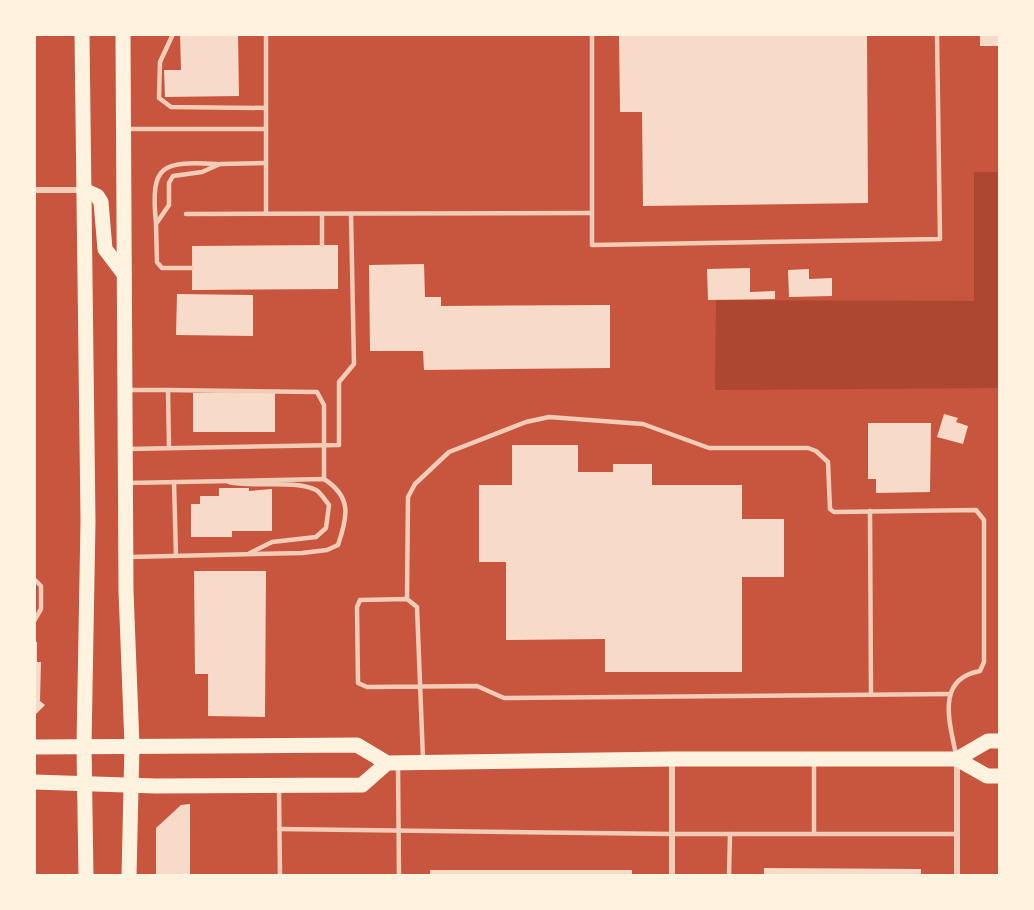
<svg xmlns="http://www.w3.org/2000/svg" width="1034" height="910" viewBox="0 0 1034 910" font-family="'Roboto Condensed',sans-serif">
	<rect width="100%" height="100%" fill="#c8553d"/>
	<path fill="#ae4732" d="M 974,172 L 999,172 L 999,388 L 715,390 L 716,300 L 974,301 Z"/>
	<g fill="#f7dbc8">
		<path d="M 180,34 L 238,34 L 239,96 L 165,97 L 164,70 L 181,70 Z"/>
		<path d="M 619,34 L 867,34 L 868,203 L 643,206 L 642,112 L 620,112 Z"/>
		<rect x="980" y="34" width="20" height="12"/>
		<path d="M 338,245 L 338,289 L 192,290 L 192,246 Z"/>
		<path d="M 424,264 L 425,297 L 441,297 L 441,306 L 610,305 L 610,368 L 424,370 L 423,351 L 370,351 L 369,265 Z"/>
		<path d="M 750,268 L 750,292 L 775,291 L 775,299 L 708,300 L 707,269 Z"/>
		<path d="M 809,269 L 809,279 L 832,278 L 832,296 L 789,297 L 788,270 Z"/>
		<path d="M 177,294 L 253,295 L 253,336 L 176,335 Z"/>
		<rect x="193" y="393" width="82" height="39"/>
		<path d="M 944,414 L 958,418 L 956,422 L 968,426 L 963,444 L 937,437 Z"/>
		<path d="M 868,423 L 931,423 L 930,492 L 876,493 L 876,479 L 868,479 Z"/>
		<path d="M 512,445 L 578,445 L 578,472 L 613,472 L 613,464 L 652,464 L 652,485 L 742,485 L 742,519 L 784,519 L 784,577 L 742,577 L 742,672 L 605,672 L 605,639 L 506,640 L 506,562 L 479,562 L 479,485 L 512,485 Z"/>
		<path d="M 219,488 L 249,488 L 249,491 L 272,489 L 272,531 L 232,531 L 232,537 L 191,537 L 191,504 L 200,504 L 200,496 L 219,496 Z"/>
		<path d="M 194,571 L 266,571 L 265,717 L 208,716 L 208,674 L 195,674 Z"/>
		<path d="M 34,642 L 37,642 L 37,662 L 41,662 L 40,701 L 45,705 L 34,716 Z"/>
		<path d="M 190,804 L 190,876 L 156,876 L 156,828 L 181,805 Z"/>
		<path d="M 764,868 L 921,869 L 921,876 L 764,876 Z"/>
		<rect x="430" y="870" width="202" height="6"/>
	</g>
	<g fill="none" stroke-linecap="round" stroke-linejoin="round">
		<g stroke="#f1ccb7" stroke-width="4.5">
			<path d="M 173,34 L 160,62 L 159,98 L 171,107 L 266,108"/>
			<path d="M 592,34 L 592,245 L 940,239 L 937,34"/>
			<path d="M 126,129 L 266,129"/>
			<path d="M 186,214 L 592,213"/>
			<path d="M 266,214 L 266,34"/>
			<path d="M 322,214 L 322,245"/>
			<path d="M 156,223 C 150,164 162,161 217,164"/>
			<path d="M 192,268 L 162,268 L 157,262 L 156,224 L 169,205 L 169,183 L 173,176 L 202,172 L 220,164 L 266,163"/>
			<path d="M 128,390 L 168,390 L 169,448"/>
			<path d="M 168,390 L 317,392 L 324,405 L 324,479"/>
			<path d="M 128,449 L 339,445 L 339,382 L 354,364 L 351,214"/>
			<path d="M 174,482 L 176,556"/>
			<path d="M 229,482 C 255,488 294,479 316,490 C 321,493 325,500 329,505 L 326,528 L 316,537 L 272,542 L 250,553"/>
			<path d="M 127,483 L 324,479 C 352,497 348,516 338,545 L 327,550 L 302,553 L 129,557"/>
			<path d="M 870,511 L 871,695"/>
			<path d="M 34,579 L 41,586 L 41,609 L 34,621"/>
			<path d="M 407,599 L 408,497 L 415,484 L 449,452 L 526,422 L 549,417 L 643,424 L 709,448 L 808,448 L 816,451 L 828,462 L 830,509 L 834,512 L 976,510 L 984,520 L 984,662 L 980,671 C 935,679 950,723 956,755"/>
			<path d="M 423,759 C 421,708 419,658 417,607 L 407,599 L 360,600 L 357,607 L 358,683 L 367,687 L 477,686 L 504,698 L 950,694"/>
			<path d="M 398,765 L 399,876"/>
			<path d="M 279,788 L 280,876"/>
			<path d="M 279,829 L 672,834 L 957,834"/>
			<path d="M 814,833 L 814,762"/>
			<path d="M 729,876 L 730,834"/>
		</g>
		<g stroke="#f1ccb7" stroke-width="6">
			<path d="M 34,190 L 83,190"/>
			<path d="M 672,759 L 672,876"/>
			<path d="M 957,876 L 957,762"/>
		</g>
		<g stroke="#fff3e0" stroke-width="15">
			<path d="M 82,34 L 88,521 L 84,746 L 86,876"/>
			<path d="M 123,34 L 126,591 L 132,745 L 129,876"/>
			<path d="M 84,190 L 97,196 L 101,202 L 105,249 L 124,274"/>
			<path d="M 34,747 L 357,745 L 387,763 L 672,759 L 957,759 L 987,776 L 1000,776"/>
			<path d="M 957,759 L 988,741 L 1000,741"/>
			<path d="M 34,782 L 156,786 L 362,785 L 387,763"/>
		</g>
	</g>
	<rect width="1034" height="910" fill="none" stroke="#fff3e0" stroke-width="72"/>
</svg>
